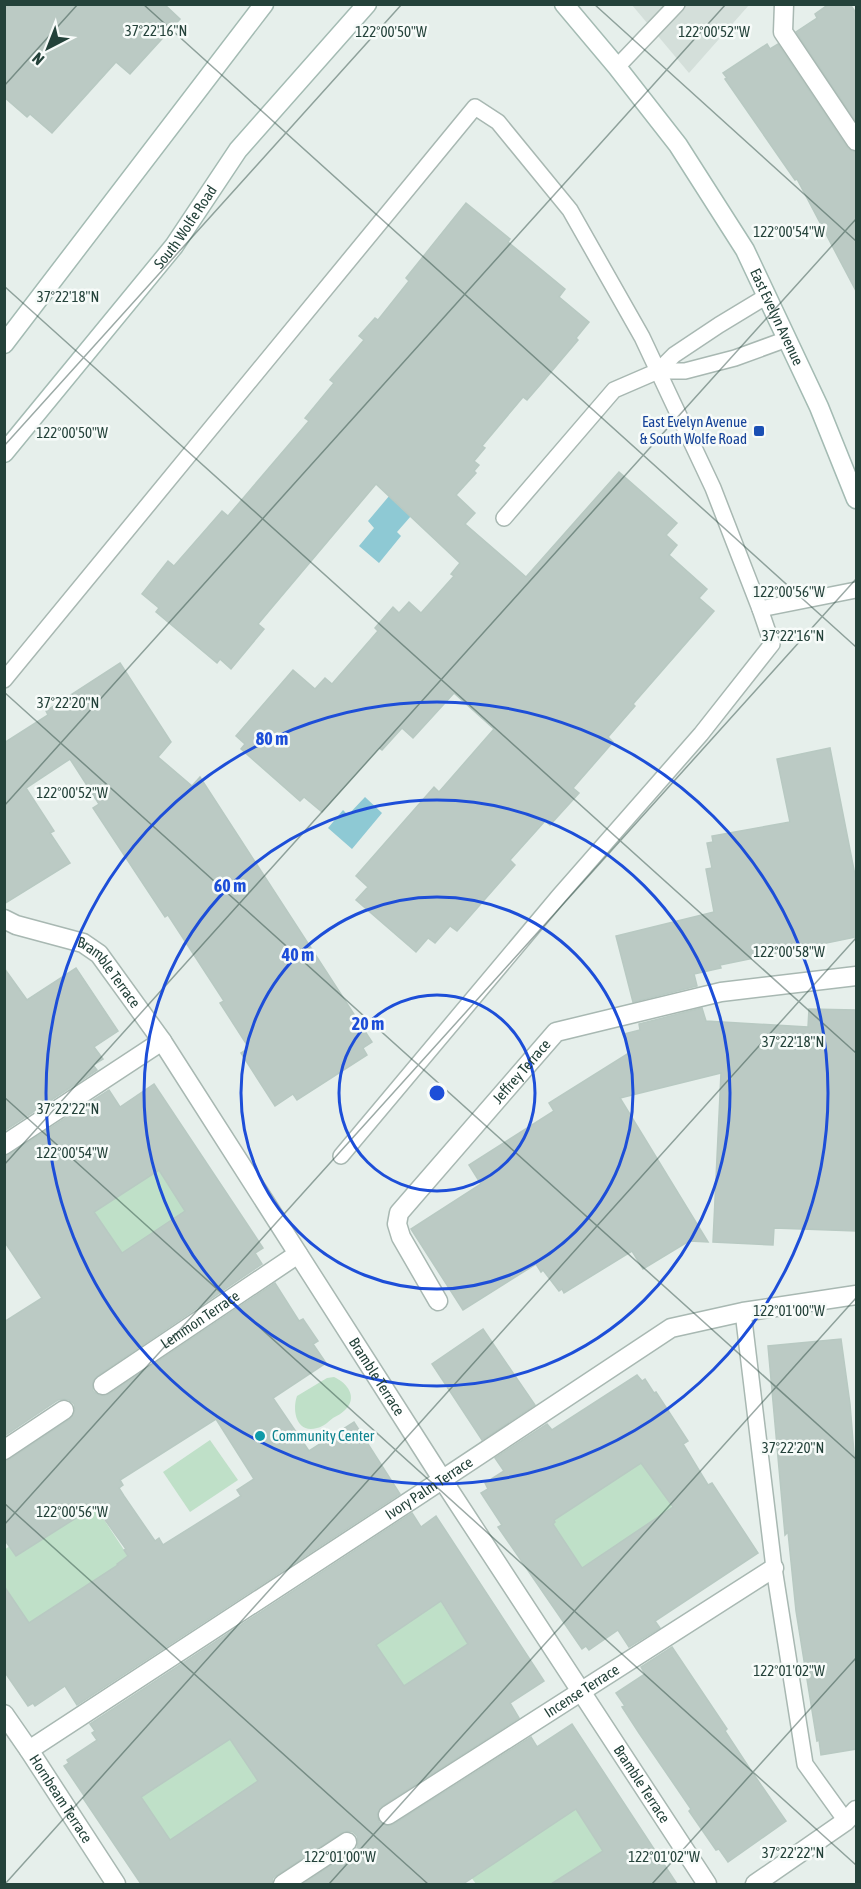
<svg xmlns="http://www.w3.org/2000/svg" width="861" height="1889" viewBox="0 0 861 1889" font-family="'Asap Condensed',sans-serif">
	<rect width="100%" height="100%" fill="#e6efeb"/>
	<path fill="#d4dfda" d="M 632,5 L 749,5 L 689,73 Z"/>
	<g fill="#bfe0c8">
		<path d="M 155,1163 L 190,1216 L 85,1284 L 51,1234 Z"/>
		<path d="M 334,1377 C 348,1383 358,1398 345,1410 C 342,1413 337,1416 333,1418 C 328,1422 323,1427 317,1428 C 296,1434 292,1410 297,1396 L 327,1378 Z"/>
		<path d="M 210,1440 L 238,1480 L 190,1512 L 163,1472 Z"/>
		<path d="M 688,1452 L 703,1477 L 668,1500 L 678,1519 L 588,1576 L 548,1519 L 640,1458 Z"/>
		<path d="M 76,1502 L 95,1506 L 128,1556 L 117,1564 L 124,1575 L 35,1633 L 5,1587 L 4,1550 Z"/>
		<path d="M 437,1596 L 471,1649 L 366,1717 L 333,1666 Z"/>
		<path d="M 223,1729 L 268,1772 L 257,1780 L 264,1792 L 175,1849 L 135,1788 Z"/>
		<path d="M 572,1803 L 607,1857 L 563,1884 L 476,1884 L 468,1873 Z"/>
	</g>
	<g fill="#8ec9d4">
		<path d="M 395,489 L 418,508 L 397,532 L 401,536 L 379,563 L 359,546 L 374,528 L 368,521 Z"/>
		<path d="M 365,797 L 382,813 L 352,849 L 328,828 L 343,810 L 348,815 Z"/>
	</g>
	<g fill="#bbcac4" stroke="#b8c9c2" stroke-width="1.5" fill-rule="evenodd">
		<path d="M 4,4 L 164,4 L 180,19 L 130,74 L 116,62 L 52,133 L 30,114 L 27,117 L 4,97 Z"/>
		<path d="M 829,4 L 850,4 L 856,13 L 856,122 L 796,32 L 817,18 L 815,14 Z"/>
		<path d="M 767,44 L 770,49 L 778,44 L 847,147 L 852,151 L 856,152 L 856,291 L 797,179 L 795,180 L 725,79 L 727,78 L 723,73 Z"/>
		<path d="M 466,203 L 510,239 L 508,242 L 565,289 L 559,297 L 589,322 L 576,338 L 578,340 L 540,385 L 527,400 L 523,397 L 482,446 L 485,448 L 474,461 L 479,465 L 474,471 L 476,473 L 456,495 L 475,513 L 465,524 L 526,577 L 619,472 L 677,523 L 666,535 L 677,545 L 669,555 L 707,589 L 699,598 L 714,611 L 633,704 L 635,706 L 608,737 L 613,742 L 573,788 L 579,793 L 550,825 L 545,821 L 510,860 L 515,865 L 457,931 L 450,926 L 435,943 L 428,938 L 416,952 L 356,900 L 368,887 L 356,876 L 434,787 L 439,792 L 494,729 L 454,693 L 413,738 L 402,728 L 382,750 L 379,748 L 322,812 L 304,797 L 300,801 L 241,749 L 245,744 L 236,736 L 293,670 L 315,689 L 325,678 L 332,684 L 378,631 L 375,628 L 393,607 L 399,613 L 409,602 L 421,613 L 454,576 L 451,574 L 460,563 L 376,484 L 258,624 L 264,629 L 231,669 L 220,659 L 217,663 L 156,612 L 159,608 L 142,594 L 168,561 L 174,566 L 222,511 L 228,516 L 309,421 L 305,418 L 334,383 L 330,380 L 364,340 L 359,336 L 375,318 L 378,320 L 409,281 L 406,278 Z"/>
		<path d="M 120,663 L 171,742 L 158,757 L 192,786 L 200,777 L 372,1042 L 363,1048 L 367,1055 L 297,1100 L 293,1094 L 275,1106 L 241,1053 L 249,1048 L 220,1003 L 224,1001 L 168,915 L 165,917 L 93,808 L 99,804 L 70,759 L 26,788 L 54,831 L 50,833 L 70,863 L 4,904 L 4,743 L 48,715 L 46,711 Z"/>
		<path d="M 830,748 L 856,880 L 856,937 L 720,965 L 721,968 L 694,974 L 697,986 L 633,1002 L 616,936 L 714,912 L 706,869 L 712,868 L 707,843 L 713,842 L 712,836 L 790,822 L 777,759 Z"/>
		<path d="M 4,968 L 27,1000 L 76,968 L 118,1031 L 94,1047 L 103,1059 L 93,1065 L 97,1070 L 4,1131 Z"/>
		<path d="M 702,1008 L 706,1021 L 808,1027 L 809,1009 L 856,1010 L 856,1231 L 774,1228 L 773,1245 L 713,1242 L 721,1073 L 620,1098 L 708,1242 L 689,1241 L 643,1269 L 632,1251 L 564,1293 L 562,1289 L 559,1291 L 543,1270 L 541,1272 L 536,1264 L 463,1310 L 411,1229 L 481,1184 L 469,1165 L 554,1111 L 549,1103 L 629,1053 L 624,1034 L 640,1030 L 639,1024 Z"/>
		<path d="M 154,1084 L 263,1248 L 255,1253 L 262,1264 L 97,1376 L 93,1381 L 93,1391 L 99,1395 L 104,1396 L 109,1394 L 275,1283 L 299,1321 L 303,1319 L 318,1341 L 313,1344 L 326,1363 L 273,1398 L 309,1451 L 354,1422 L 400,1494 L 77,1705 L 65,1686 L 35,1706 L 33,1703 L 28,1706 L 4,1671 L 4,1586 L 29,1623 L 118,1565 L 117,1564 L 128,1556 L 124,1550 L 126,1549 L 95,1506 L 16,1556 L 4,1539 L 4,1461 L 10,1459 L 70,1419 L 75,1410 L 74,1404 L 69,1400 L 64,1399 L 58,1400 L 4,1436 L 4,1322 L 42,1298 L 4,1241 L 4,1156 L 10,1154 L 109,1090 L 120,1107 ZM 159,1170 L 185,1211 L 122,1253 L 94,1212 ZM 216,1419 L 254,1479 L 237,1490 L 241,1496 L 163,1545 L 159,1538 L 155,1541 L 124,1496 L 119,1488 L 123,1485 L 120,1480 Z"/>
		<path d="M 483,1329 L 535,1405 L 482,1440 L 432,1364 Z"/>
		<path d="M 841,1339 L 850,1404 L 856,1478 L 856,1749 L 821,1755 L 819,1740 L 817,1741 L 796,1611 L 788,1532 L 785,1535 L 768,1346 Z"/>
		<path d="M 637,1375 L 642,1381 L 645,1379 L 654,1393 L 656,1392 L 688,1441 L 683,1444 L 708,1485 L 712,1483 L 758,1553 L 655,1621 L 660,1628 L 629,1647 L 618,1630 L 589,1650 L 586,1646 L 582,1649 L 498,1527 L 502,1525 L 481,1493 L 488,1489 L 485,1483 L 504,1471 L 495,1458 L 547,1424 L 552,1430 ZM 641,1463 L 673,1507 L 582,1568 L 553,1524 L 555,1522 L 554,1520 Z"/>
		<path d="M 412,1513 L 421,1527 L 436,1516 L 544,1681 L 510,1703 L 519,1718 L 382,1806 L 377,1815 L 379,1822 L 388,1826 L 394,1824 L 531,1737 L 537,1747 L 572,1724 L 677,1884 L 551,1884 L 603,1851 L 576,1809 L 463,1884 L 303,1884 L 357,1848 L 358,1842 L 357,1836 L 353,1832 L 347,1831 L 341,1833 L 277,1875 L 273,1878 L 272,1884 L 141,1884 L 83,1798 L 85,1797 L 64,1766 L 69,1763 L 67,1760 L 97,1740 L 92,1733 L 95,1731 L 90,1724 ZM 441,1601 L 468,1644 L 404,1686 L 376,1645 ZM 230,1739 L 258,1781 L 170,1840 L 141,1797 Z"/>
		<path d="M 672,1647 L 727,1729 L 725,1731 L 750,1769 L 786,1821 L 728,1862 L 719,1849 L 716,1850 L 689,1811 L 691,1809 L 639,1733 L 622,1707 L 625,1706 L 616,1693 L 645,1674 L 641,1667 Z"/>
	</g>
	<g fill="none" stroke-linecap="round" stroke-linejoin="round">
		<g stroke="#a8b8b2" stroke-width="18">
			<g id="service">
				<path d="M 617,67 L 677,4"/>
				<path d="M 658,371 L 685,371 L 735,358 L 787,339"/>
				<path d="M 504,518 L 614,390 L 658,371 L 674,355 L 719,325 L 767,296"/>
				<path d="M 760,609 L 856,590"/>
				<path d="M 4,680 L 475,107 L 498,122 L 570,210 L 642,337 L 713,488 L 760,609 L 772,644 L 701,734 L 559,896 L 341,1156"/>
				<path d="M 743,1312 L 774,1568 L 805,1764 L 846,1821"/>
			</g>
		</g>
		<g stroke="#a8b8b2" stroke-width="21">
			<g id="minor">
				<path d="M 784,4 L 783,32 L 856,141"/>
				<path id="s1" d="M 4,919 L 16,925 L 83,943 L 99,954 L 162,1041 L 442,1479 L 707,1884"/>
				<path d="M 4,1145 L 162,1041"/>
				<path id="s2" d="M 438,1301 L 401,1237 L 397,1224 L 399,1213 L 556,1032 L 721,992 L 856,976"/>
				<path id="s3" d="M 103,1385 L 298,1254"/>
				<path d="M 4,1450 L 64,1410"/>
				<path id="s4" d="M 4,1714 L 29,1750 L 116,1884"/>
				<path id="s5" d="M 29,1750 L 419,1495 L 671,1328 L 743,1312 L 856,1295"/>
				<path id="s6" d="M 388,1815 L 774,1568"/>
				<path d="M 283,1884 L 347,1842"/>
				<path d="M 755,1884 L 846,1821 L 856,1810"/>
			</g>
		</g>
		<g stroke="#a4bbb3" stroke-width="21">
			<g id="secondary">
				<path id="s7" d="M 564,4 L 617,67 L 678,145 L 745,250 L 819,407 L 856,499"/>
				<path d="M 4,344 L 264,4"/>
				<path id="s8" d="M 4,453 L 174,246 L 238,150 L 367,4"/>
			</g>
		</g>
		<use href="#service" stroke="#fff" stroke-width="15"/>
		<use href="#minor" stroke="#fff" stroke-width="18"/>
		<use href="#secondary" stroke="#fff" stroke-width="18"/>
	</g>
	<path fill="none" stroke="#24423a" stroke-width="1.5" stroke-opacity="0.45" d="M 143,4 L 856,647M 594,4 L 856,241M 4,86 L 78,4M 4,286 L 856,1053M 4,446 L 402,4M 4,692 L 856,1459M 4,806 L 726,4M 4,1097 L 856,1865M 4,1165 L 856,219M 4,1503 L 428,1884M 4,1525 L 856,579M 5,1884 L 856,938M 329,1884 L 856,1298M 652,1884 L 856,1658"/>
	<g fill="none" stroke="#1d4ed8" stroke-width="3">
		<circle cx="437" cy="1093" r="98"/>
		<circle cx="437" cy="1093" r="196"/>
		<circle cx="437" cy="1093" r="293"/>
		<circle cx="437" cy="1093" r="391"/>
	</g>
	<rect fill="#1a4fb4" stroke="#f7fbf9" stroke-width="2" x="753" y="425" width="12" height="12" rx="3"/>
	<circle fill="#0f9aa8" stroke="#f7fbf9" stroke-width="2" cx="260" cy="1436" r="6"/>
	<g text-anchor="middle" stroke-width="5" stroke-linejoin="round" paint-order="stroke">
		<g font-size="15" fill="#24423a" stroke="#f7fbf9">
			<text dy="5" stroke="none"><textPath href="#s8" startOffset="290">South Wolfe Road</textPath></text>
			<text dy="5" stroke="none"><textPath href="#s7" startOffset="380">East Evelyn Avenue</textPath></text>
			<text dy="5" stroke="none"><textPath href="#s1" startOffset="122">Bramble Terrace</textPath></text>
			<text dy="5" stroke="none"><textPath href="#s2" startOffset="286">Jeffrey Terrace</textPath></text>
			<text dy="5" stroke="none"><textPath href="#s3" startOffset="117">Lemmon Terrace</textPath></text>
			<text dy="5" stroke="none"><textPath href="#s1" startOffset="608">Bramble Terrace</textPath></text>
			<text dy="5" stroke="none"><textPath href="#s5" startOffset="478">Ivory Palm Terrace</textPath></text>
			<text dy="5" stroke="none"><textPath href="#s6" startOffset="230">Incense Terrace</textPath></text>
			<text dy="5" stroke="none"><textPath href="#s1" startOffset="1094">Bramble Terrace</textPath></text>
			<text dy="5" stroke="none"><textPath href="#s4" startOffset="102">Hornbeam Terrace</textPath></text>
		</g>
		<g font-size="15" fill="#164399" stroke="#f7fbf9" text-anchor="end">
			<text x="747" y="427">East Evelyn Avenue<tspan x="747" dy="17">&amp; South Wolfe Road</tspan></text>
		</g>
		<g font-size="15" fill="#0d838f" stroke="#f7fbf9" text-anchor="start">
			<text x="272" y="1441">Community Center</text>
		</g>
	</g>
	<g font-size="15" text-anchor="middle" fill="#24423a" stroke="#f7fbf9" stroke-width="5" stroke-linejoin="round" paint-order="stroke">
		<text x="156" y="36">37°22'16"N</text>
		<text x="391" y="37">122°00'50"W</text>
		<text x="714" y="37">122°00'52"W</text>
		<text x="789" y="237">122°00'54"W</text>
		<text x="68" y="302">37°22'18"N</text>
		<text x="72" y="438">122°00'50"W</text>
		<text x="789" y="597">122°00'56"W</text>
		<text x="793" y="641">37°22'16"N</text>
		<text x="68" y="708">37°22'20"N</text>
		<text x="72" y="798">122°00'52"W</text>
		<text x="789" y="957">122°00'58"W</text>
		<text x="793" y="1047">37°22'18"N</text>
		<text x="68" y="1114">37°22'22"N</text>
		<text x="72" y="1158">122°00'54"W</text>
		<text x="789" y="1316">122°01'00"W</text>
		<text x="793" y="1453">37°22'20"N</text>
		<text x="72" y="1517">122°00'56"W</text>
		<text x="789" y="1676">122°01'02"W</text>
		<text x="793" y="1858">37°22'22"N</text>
		<text x="340" y="1862">122°01'00"W</text>
		<text x="664" y="1862">122°01'02"W</text>
	</g>
	<circle cx="437" cy="1093" r="9" fill="#1d4ed8" stroke="#f7fbf9" stroke-width="3"/>
	<g font-size="18" text-anchor="middle" font-weight="bold" fill="#1d4ed8" stroke="#f7fbf9" stroke-width="5" stroke-linejoin="round" paint-order="stroke">
		<text x="272" y="745">80 m</text>
		<text x="230" y="892">60 m</text>
		<text x="298" y="961">40 m</text>
		<text x="368" y="1030">20 m</text>
	</g>
	<rect width="861" height="1889" fill="none" stroke="#24423a" stroke-width="12"/>
	<g transform="translate(48 48) rotate(222)" stroke="#f7fbf9" stroke-width="4.5" paint-order="stroke">
	<path d="M0-4.5L10 22L0 15L-10 22Z" fill="#24423a"/>
	<text y="-9" font-size="16" font-weight="bold" text-anchor="middle" fill="#24423a">N</text>
	</g>
</svg>
